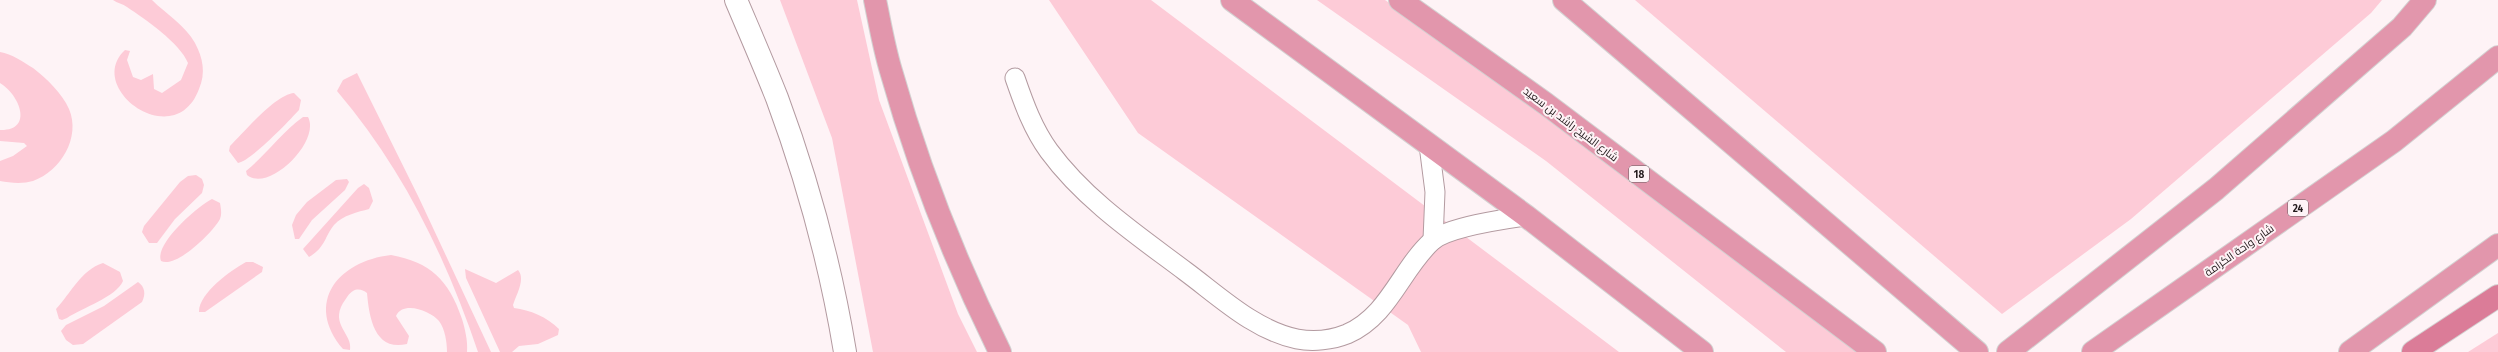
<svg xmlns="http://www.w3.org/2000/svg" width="2498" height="352" viewBox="0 0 2498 352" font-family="'Fira Sans',Cairo,sans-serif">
	<rect width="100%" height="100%" fill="#fef3f6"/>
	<g fill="#fdcbd7">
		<path d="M 113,0 L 152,0 C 166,14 185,25 195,43 C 203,58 206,73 199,89 C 175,154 84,88 125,50 L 130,51 L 127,60 L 133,77 L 141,80 L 153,74 L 154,89 L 162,93 L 181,80 L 188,63 C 180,43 145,19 127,7 C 123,4 117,3 113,0 Z"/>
		<path d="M 780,0 L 857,0 L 879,100 L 958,314 L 977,352 L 873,352 L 832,138 Z"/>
		<path d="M 1049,0 L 1151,0 L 1619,352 L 1421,352 L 1408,325 L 1138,133 Z"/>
		<path d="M 1317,0 L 1385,0 L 1564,126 L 1872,352 L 1786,352 L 1546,161 Z"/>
		<path d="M 1635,0 L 2382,0 L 2371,13 L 2131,219 L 2002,314 Z"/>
		<path d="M 0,52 C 12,54 23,62 33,68 C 47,79 62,93 69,109 C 81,137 61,171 33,181 C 23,184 10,183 0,181 L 0,161 L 13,156 L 27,146 L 24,143 L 0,141 L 0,130 C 34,131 20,95 0,83 Z"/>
		<path d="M 357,73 L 419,198 L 491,352 L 478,352 C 446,257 402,167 337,91 L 343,80 Z"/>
		<path d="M 294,93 L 301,100 L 299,110 C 288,122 252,160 238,163 L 229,151 L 230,146 C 244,132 275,95 294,93 Z"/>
		<path d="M 303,117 L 308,117 C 321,141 269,193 247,175 L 246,171 C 266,155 281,133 303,117 Z"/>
		<path d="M 196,175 L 202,179 L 204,185 L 202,193 L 175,219 L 157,243 L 149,243 L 142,232 L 144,226 L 180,182 L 188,176 Z"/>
		<path d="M 347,179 L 349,182 L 345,190 L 312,220 L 299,239 L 295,239 L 292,225 L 296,215 L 307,202 L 336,180 Z"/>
		<path d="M 364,184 L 369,188 L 373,201 L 369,209 C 358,212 343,215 334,225 C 325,236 325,248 309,257 L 303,249 L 358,188 Z"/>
		<path d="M 212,199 L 220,203 C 221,209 222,214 220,219 C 213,232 176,269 161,261 C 154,244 198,206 212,199 Z"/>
		<path d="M 391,255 C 430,262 449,280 462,319 C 465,329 468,341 467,352 L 447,352 C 447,342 445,329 439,321 C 431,311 403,300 396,316 L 409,336 L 407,344 C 373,352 369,314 367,293 C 363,290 358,288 353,291 C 349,293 346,299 343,303 C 330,325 353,334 350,350 L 343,349 C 304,303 338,261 391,255 Z"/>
		<path d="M 246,262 L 253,262 L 263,267 L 262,272 L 205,312 L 199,312 C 198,294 231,270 246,262 Z"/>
		<path d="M 103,263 L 120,272 L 123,281 C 116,297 82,308 67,318 L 62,320 L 59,319 L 56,309 C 71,293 81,270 103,263 Z"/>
		<path d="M 465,269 L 496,283 L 518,270 C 526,279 516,295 513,305 L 514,308 C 530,310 547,317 559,329 L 558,335 L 538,344 L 519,346 L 512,352 L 500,352 L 466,278 Z"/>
		<path d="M 138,282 C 145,287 146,294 142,302 L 83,344 L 73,345 L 66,340 L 61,331 L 66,325 L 104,306 Z"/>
		<path d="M 2498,333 L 2498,352 L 2468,352 Z"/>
	</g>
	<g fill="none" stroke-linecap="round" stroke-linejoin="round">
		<g stroke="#b39aa0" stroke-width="21">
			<g id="service">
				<path d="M 1015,78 C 1024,104 1033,129 1049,151 C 1085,200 1137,235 1185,271 C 1219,296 1254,330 1297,339 C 1313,342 1332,340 1347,334 C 1389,316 1401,269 1432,241 C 1448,227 1505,219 1526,216"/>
				<path d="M 1429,145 L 1435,192 L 1433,240"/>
			</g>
		</g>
		<g stroke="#b39aa0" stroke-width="24">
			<path id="tertiary" d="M 736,0 C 750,33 764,65 777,98 C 807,179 831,267 845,352"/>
		</g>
		<g stroke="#d3d1d1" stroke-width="24">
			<g id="trunk">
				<path d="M 875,0 C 880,24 884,48 891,71 C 918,167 956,263 1000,352"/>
				<path d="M 1232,0 L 1526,216 L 1702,352"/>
				<path d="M 1400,0 L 1546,104 L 1875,352"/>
				<path d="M 1564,0 L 1977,352"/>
				<path d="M 2008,352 L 2216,189 L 2402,27 L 2425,0"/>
				<path d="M 2093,352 L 2394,141 L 2498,57"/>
				<path d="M 2350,352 L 2498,245"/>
			</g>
		</g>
		<g stroke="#d3d1d1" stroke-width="24">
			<path id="motorway" d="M 2413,352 L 2498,296"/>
		</g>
		<use href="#service" stroke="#fff" stroke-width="19"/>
		<use href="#tertiary" stroke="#fff" stroke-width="22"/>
		<use href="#trunk" stroke="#e296ac" stroke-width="22"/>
		<use href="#motorway" stroke="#db7c98" stroke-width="22"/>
	</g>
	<g text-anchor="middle" stroke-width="4" stroke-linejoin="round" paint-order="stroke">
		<g fill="#fef3f6" stroke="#645a5d" stroke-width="1">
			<rect x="1629" y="166" width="20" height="16" rx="3"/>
			<rect x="2288" y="200" width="20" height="16" rx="3"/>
		</g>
		<g font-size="10" font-weight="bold" fill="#22191b">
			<text x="1639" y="178">18</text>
			<text x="2298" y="212">24</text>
		</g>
		<g font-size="11" fill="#22191b" stroke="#fef3f6">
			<text transform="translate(1571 124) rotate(37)" y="4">شارع الشيخ راشد بن سعيد</text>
			<text transform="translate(2239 250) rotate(-35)" y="4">شارع واحة الكرامة</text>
		</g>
	</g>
</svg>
